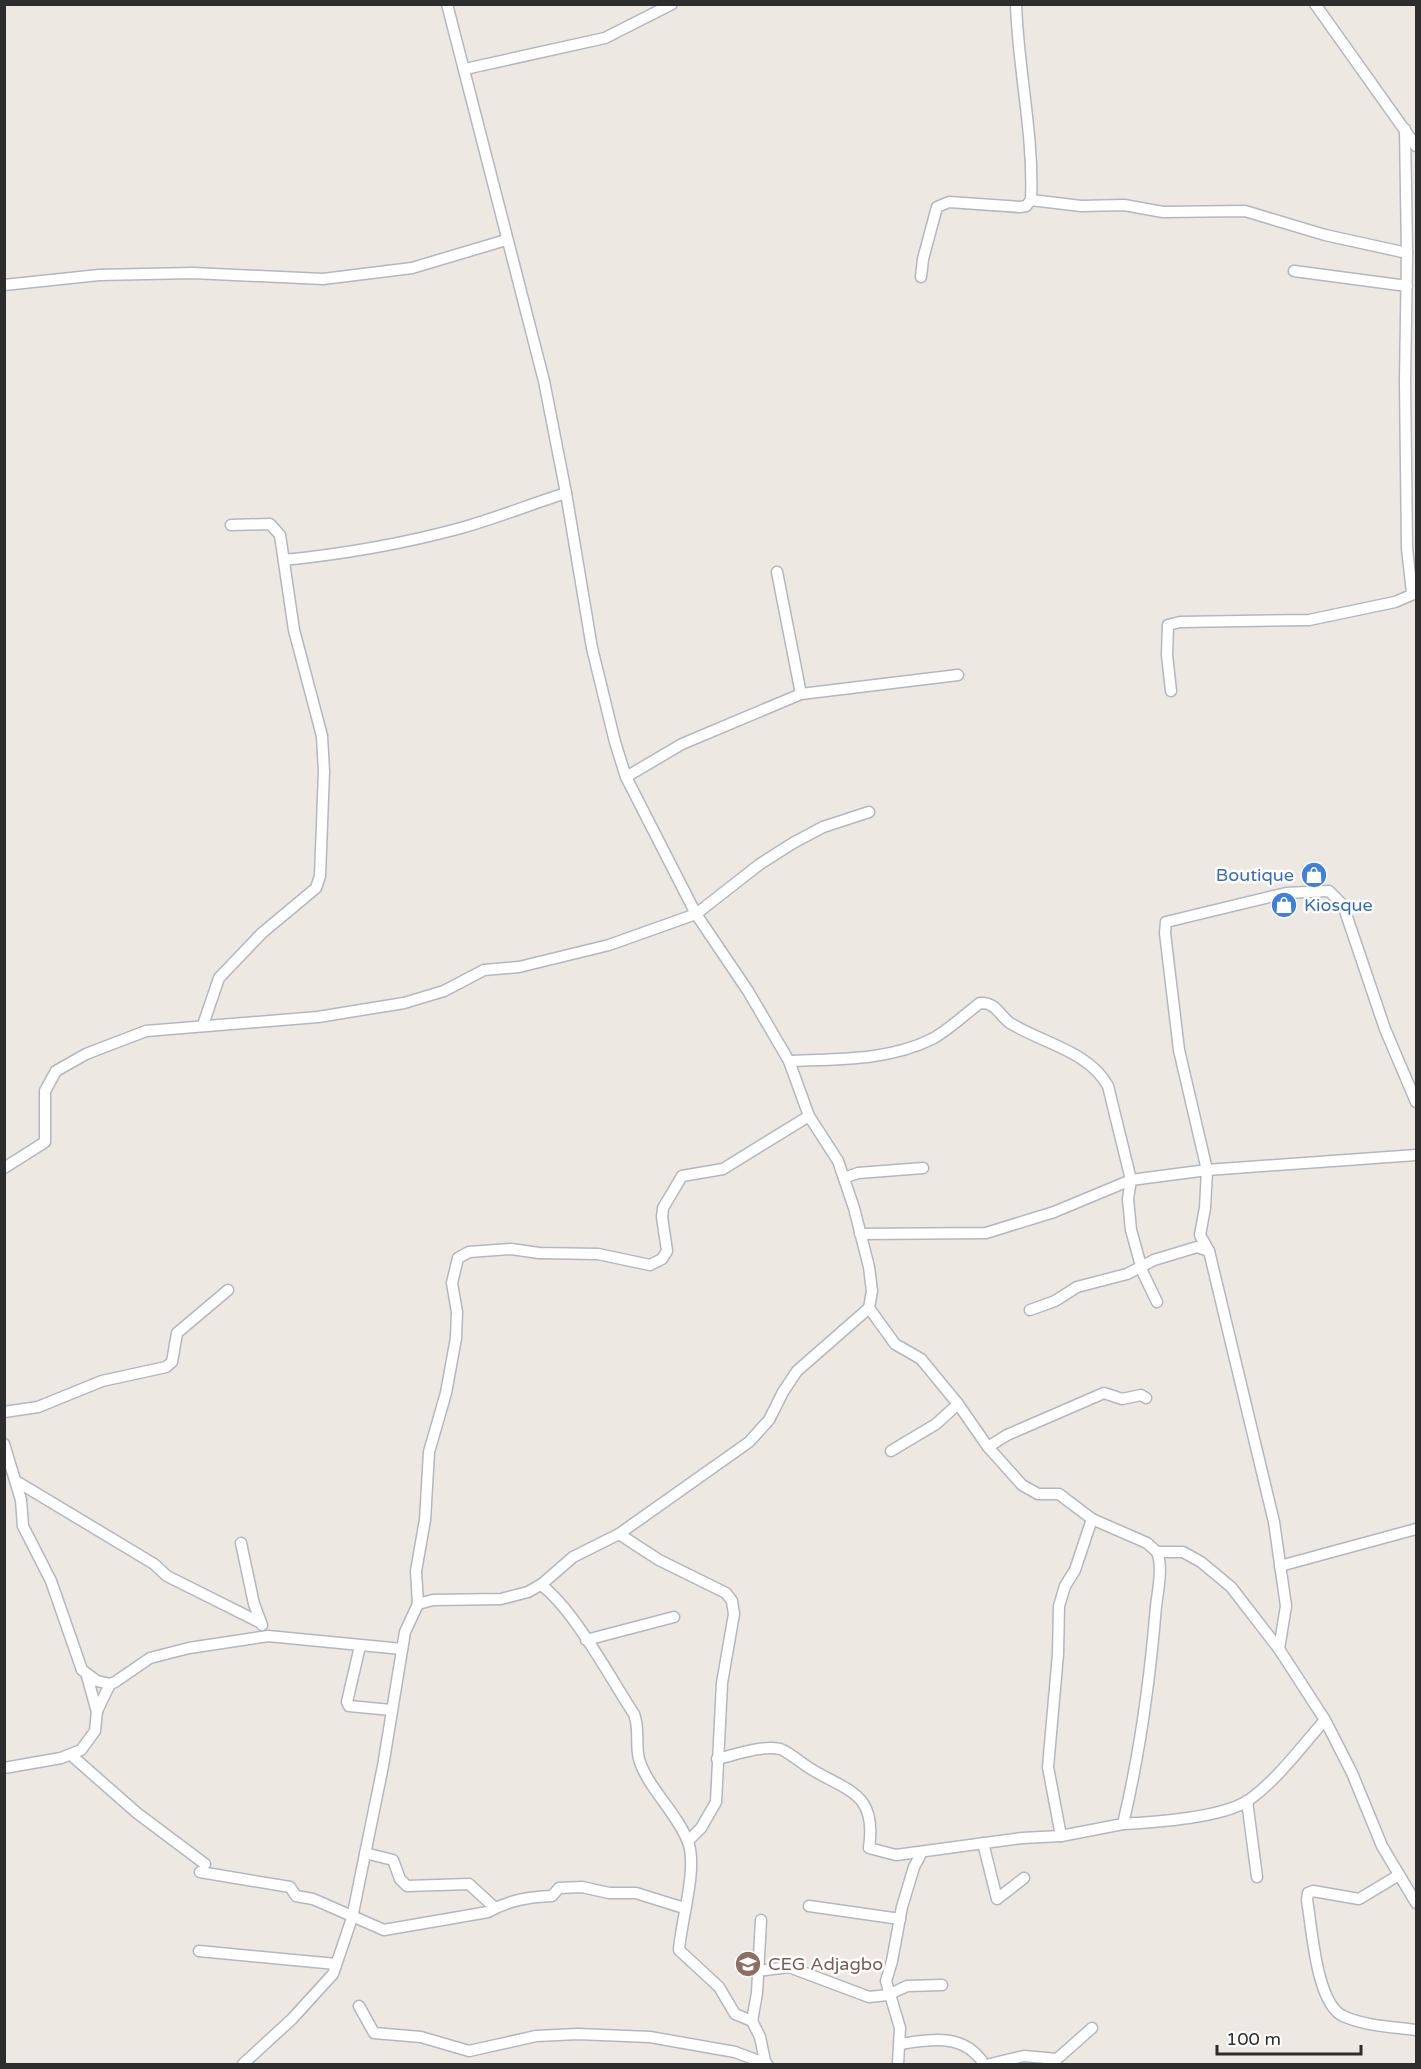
<svg xmlns="http://www.w3.org/2000/svg" width="1421" height="2069" viewBox="0 0 1421 2069" font-family="'Varela Round',sans-serif">
	<rect width="100%" height="100%" fill="#ede8e1"/>
	<g fill="none" stroke-linecap="round" stroke-linejoin="round">
		<g stroke="#b4b7bf" stroke-width="13">
			<g id="minor">
				<path d="M 447,4 L 544,381 L 566,493 L 592,648 L 615,742 L 626,777 L 696,914 L 748,991 L 789,1061 L 809,1116 L 838,1161 L 854,1208 L 869,1267 L 872,1291 L 869,1308 L 895,1344 L 921,1359 L 958,1404 L 988,1447 L 1022,1485 L 1038,1494 L 1059,1494 L 1092,1519 L 1147,1543 L 1157,1552 L 1183,1552 L 1201,1562 L 1231,1587 L 1279,1649 L 1325,1720 L 1352,1773 L 1382,1846 L 1416,1903"/>
				<path d="M 1315,4 L 1416,146"/>
				<path d="M 465,69 L 605,38 L 672,4"/>
				<path d="M 1405,129 L 1407,253 L 1405,382 L 1407,548 L 1412,593"/>
				<path d="M 1031,200 L 1081,206 L 1124,205 L 1163,212 L 1245,211 L 1325,235 L 1407,253"/>
				<path d="M 1294,271 L 1407,286"/>
				<path d="M 921,277 L 923,259 L 937,207 L 949,202 L 1020,207 L 1026,206 L 1031,200 C 1034,134 1018,70 1016,4"/>
				<path d="M 4,285 L 99,275 L 193,273 L 323,279 L 412,268 L 506,240"/>
				<path d="M 284,560 C 344,554 402,544 461,528 C 497,518 531,504 566,493"/>
				<path d="M 777,572 L 801,694"/>
				<path d="M 1171,691 L 1167,655 L 1168,625 L 1180,622 L 1309,620 L 1395,602 L 1416,593"/>
				<path d="M 626,777 L 682,744 L 801,694 L 958,675"/>
				<path d="M 203,1025 L 219,978 L 262,933 L 316,888 L 320,876 L 324,771 L 322,736 L 294,630 L 280,535 L 270,524 L 231,525"/>
				<path d="M 789,1061 C 836,1059 888,1061 932,1039 C 949,1030 965,1014 980,1003 C 996,1002 999,1015 1010,1023 C 1042,1043 1089,1051 1108,1086 L 1131,1180 L 1128,1199 L 1131,1230 L 1143,1273 L 1157,1302"/>
				<path d="M 4,1168 L 45,1142 L 45,1091 L 56,1071 L 86,1054 L 146,1031 L 318,1017 L 404,1003 L 444,991 L 484,970 L 519,967 L 609,945 L 696,914 L 760,864 L 793,843 L 823,827 L 869,812"/>
				<path d="M 844,1178 L 858,1173 L 923,1168"/>
				<path d="M 860,1234 L 986,1233 L 1054,1212 L 1131,1180 L 1207,1170 L 1416,1155"/>
				<path d="M 1030,1310 L 1055,1301 L 1077,1287 L 1127,1274 L 1154,1260 L 1197,1247 L 1209,1251"/>
				<path d="M 4,1412 L 38,1407 L 102,1381 L 166,1367 L 172,1362 L 177,1333 L 228,1290"/>
				<path d="M 4,1444 L 21,1500 L 23,1526 L 51,1581 L 82,1670 L 97,1681 L 110,1684 L 115,1682 L 150,1658 L 189,1648 L 268,1636 L 402,1649"/>
				<path d="M 988,1447 L 1007,1435 L 1104,1393 L 1122,1399 L 1141,1395 L 1146,1398"/>
				<path d="M 891,1451 L 936,1424 L 958,1404"/>
				<path d="M 16,1481 L 154,1564 L 167,1576 L 261,1623"/>
				<path d="M 619,1534 L 749,1442 L 769,1420 L 783,1392 L 797,1371 L 869,1308"/>
				<path d="M 241,1543 L 254,1604 L 262,1625"/>
				<path d="M 1157,1552 C 1163,1567 1158,1590 1156,1606 C 1150,1680 1140,1752 1123,1824 C 1156,1822 1222,1818 1249,1800 C 1278,1779 1301,1747 1325,1720"/>
				<path d="M 1280,1566 L 1416,1529"/>
				<path d="M 541,1585 C 573,1608 611,1679 634,1714 C 640,1729 635,1743 639,1759 C 647,1787 678,1814 688,1842 C 698,1868 681,1921 679,1950 L 719,1987 L 735,2014 L 752,2021 L 760,2037 L 765,2061"/>
				<path d="M 418,1604 L 433,1600 L 501,1599 L 528,1592 L 542,1584 L 573,1557 L 619,1534 L 659,1560 L 726,1593 L 732,1601 L 734,1614 L 722,1683 L 716,1802 L 701,1828 L 688,1841"/>
				<path d="M 586,1640 L 674,1617"/>
				<path d="M 360,1646 L 347,1702 L 349,1706 L 391,1710"/>
				<path d="M 1279,1649 L 1286,1606 L 1274,1522 L 1209,1251 L 1200,1235 L 1205,1208 L 1207,1170 L 1179,1050 L 1165,933 L 1166,922 L 1286,893 L 1329,891 L 1343,905 L 1385,1029 L 1416,1102"/>
				<path d="M 87,1676 L 97,1712"/>
				<path d="M 71,1755 L 137,1813 L 205,1864"/>
				<path d="M 717,1759 C 735,1755 761,1745 780,1749 C 786,1750 804,1765 811,1769 C 849,1792 877,1793 869,1848 L 896,1855 L 1022,1838 L 1061,1836 L 1123,1824"/>
				<path d="M 4,1768 L 61,1758 L 81,1750 L 95,1731 L 97,1711 L 110,1684"/>
				<path d="M 1247,1801 L 1257,1877"/>
				<path d="M 1061,1836 L 1048,1767 L 1058,1654 L 1059,1606 L 1065,1586 L 1075,1570 L 1092,1519"/>
				<path d="M 983,1843 L 997,1899 L 1024,1878"/>
				<path d="M 365,1853 L 393,1860 L 400,1879 L 407,1886 L 469,1884 L 495,1908"/>
				<path d="M 200,1872 L 290,1887 L 296,1896 L 313,1899 L 384,1930 L 488,1912 C 509,1900 529,1897 552,1896 L 559,1888 L 582,1887 L 609,1893 L 636,1893 L 684,1908"/>
				<path d="M 1399,1875 L 1359,1899 L 1313,1891 L 1308,1893 L 1307,1900 C 1312,1928 1316,2003 1343,2016 C 1365,2026 1393,2027 1416,2030"/>
				<path d="M 809,1906 L 900,1919"/>
				<path d="M 199,1951 L 336,1964"/>
				<path d="M 758,1971 L 789,1967 L 869,1997 L 888,1995 L 907,1986 L 942,1985"/>
				<path d="M 359,2006 L 374,2033 L 421,2037 L 469,2051 L 536,2036 L 578,2034 L 650,2037 L 735,2052 L 767,2064"/>
				<path d="M 752,2021 L 757,1993 L 761,1920"/>
				<path d="M 900,2044 C 933,2039 964,2033 984,2064"/>
				<path d="M 243,2064 L 292,2019 L 333,1974 L 352,1918 L 383,1766 L 405,1632 L 418,1604 L 416,1571 L 425,1520 L 429,1452 L 446,1393 L 456,1338 L 457,1312 L 452,1283 L 458,1258 L 469,1252 L 511,1249 L 539,1253 L 598,1254 L 650,1265 L 662,1259 L 667,1251 L 662,1217 L 663,1208 L 682,1176 L 723,1169 L 809,1116"/>
				<path d="M 898,2064 L 900,2028 L 886,1981 L 892,1961 L 902,1907 L 914,1867 L 922,1852"/>
				<path d="M 990,2064 L 1024,2056 L 1057,2059 L 1092,2028"/>
			</g>
		</g>
		<use href="#minor" stroke="#fff" stroke-width="10"/>
	</g>
	<defs>
		<g id="shop-disc" transform="scale(1.35)"><circle r="9.5" fill="#3f7fe0" stroke="#fff"/><path d="M-5-2.5h2.3a2.7 3.5 0 0 1 5.4 0H5L5.5 6h-11ZM-1.5-2.5h3a1.5 2.3 0 0 0-3 0Z" fill="#fff"/></g>
		<g id="school-disc" transform="scale(1.35)"><circle r="9.5" fill="#8d6e63" stroke="#fff"/><path d="M0-5L7-2L0 1L-7-2ZM-4 1L0 2.5L4 1V4Q0 6-4 4Z" fill="#fff"/></g>
	</defs>
	<g fill-rule="evenodd">
		<use href="#shop-disc" x="1314" y="875"/>
		<use href="#shop-disc" x="1284" y="905"/>
		<use href="#school-disc" x="748" y="1964"/>
	</g>
	<g text-anchor="middle" stroke-width="5" stroke-linejoin="round" paint-order="stroke">
		<g font-size="18" fill="#366cbe" stroke="#fff" text-anchor="end">
			<text x="1294" y="881">Boutique</text>
			<text x="1304" y="911" text-anchor="start">Kiosque</text>
		</g>
		<g font-size="18" fill="#785e54" stroke="#fff" text-anchor="start">
			<text x="768" y="1970">CEG Adjagbo</text>
		</g>
	</g>
	<rect width="1421" height="2069" fill="none" stroke="#2d2d2d" stroke-width="12"/>
	<path d="M1217 2045v9h144v-9" fill="none" stroke="#2d2d2d" stroke-width="3"/>
	<text x="1226" y="2045" font-size="18" fill="#2d2d2d" stroke="#ffffff" stroke-width="4.5" paint-order="stroke">100 m</text>
</svg>
